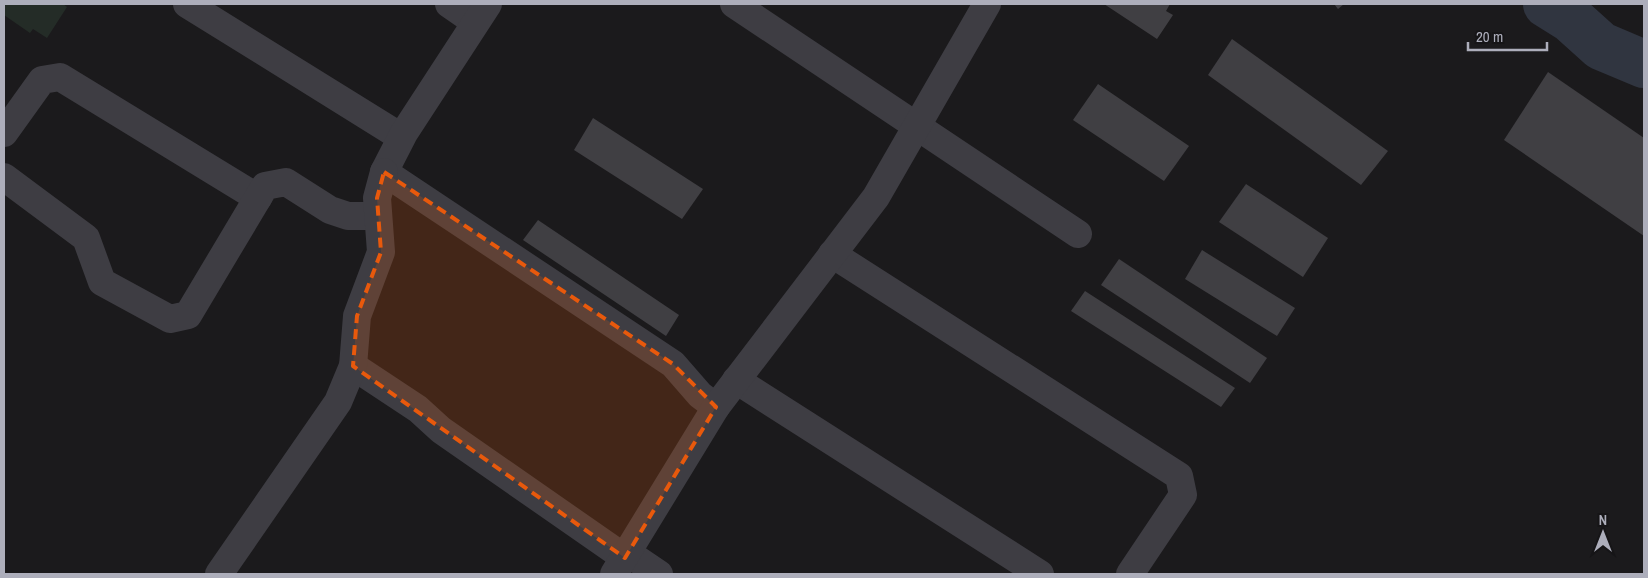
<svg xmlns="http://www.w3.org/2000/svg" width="1648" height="578" viewBox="0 0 1648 578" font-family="'Archivo Narrow',sans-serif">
	<rect width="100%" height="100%" fill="#1b1a1c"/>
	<path fill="#242c27" d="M 4,4 L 63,4 L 67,7 L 47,38 L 33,29 L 30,33 L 4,15 Z"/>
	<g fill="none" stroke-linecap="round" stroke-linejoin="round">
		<path stroke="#303540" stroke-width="48" d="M 1547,4 L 1571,19 L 1601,46 L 1644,64"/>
	</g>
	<g fill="#403f43">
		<path d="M 1104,4 L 1170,4 L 1166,11 L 1173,15 L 1157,39 Z"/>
		<path d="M 1334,4 L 1344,4 L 1338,9 Z"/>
		<path d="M 1232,39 L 1388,151 L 1361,185 L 1208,75 Z"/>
		<path d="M 1548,72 L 1644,138 L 1644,236 L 1504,140 Z"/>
		<path d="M 1098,84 L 1189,146 L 1164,181 L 1073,120 Z"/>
		<path d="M 593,118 L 703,189 L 682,219 L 574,150 Z"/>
		<path d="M 1246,184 L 1328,238 L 1303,277 L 1219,222 Z"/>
		<path d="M 538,220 L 679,315 L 666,336 L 523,240 Z"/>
		<path d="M 1202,250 L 1295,308 L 1277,336 L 1185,279 Z"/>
		<path d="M 1119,259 L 1267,358 L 1250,383 L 1101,285 Z"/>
		<path d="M 1085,291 L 1235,388 L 1221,407 L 1071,311 Z"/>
	</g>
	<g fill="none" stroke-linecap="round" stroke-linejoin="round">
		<g stroke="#3e3d43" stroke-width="28">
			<path d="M 187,4 L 401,137"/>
			<path d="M 449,4 L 475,22"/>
			<path d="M 488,4 L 404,133 L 384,172 L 673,364 L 700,395 L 716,407"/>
			<path d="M 734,4 L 1078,234"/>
			<path d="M 4,133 L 42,80 L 60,77 L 258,198"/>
			<path d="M 4,177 L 86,238 L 102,282 L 170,319 L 188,315 L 265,186 L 286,182 L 330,210 L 348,216 L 377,216"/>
			<path d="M 832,254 L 1179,476 L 1183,495 L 1130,574"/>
			<path d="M 353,366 L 418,409 L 441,430 L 625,558"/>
			<path d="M 736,380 L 1040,574"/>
			<path d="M 628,553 L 659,574"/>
			<path d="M 219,574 L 338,402 L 353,366 L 357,316 L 381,252 L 377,198 L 384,172"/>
			<path d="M 614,574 L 716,407 L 876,197 L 987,4"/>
		</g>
	</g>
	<path fill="#e8590c" fill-opacity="0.2" stroke="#e8590c" stroke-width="4" stroke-dasharray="10 6" stroke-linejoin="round" d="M 384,172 L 673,364 L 716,407 L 625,558 L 353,366 L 357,316 L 381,252 L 377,198 Z"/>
	<rect width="1648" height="578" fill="none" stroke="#adaebb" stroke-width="10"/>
	<g transform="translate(1603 533)" stroke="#161517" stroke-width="4" paint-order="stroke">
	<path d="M0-4L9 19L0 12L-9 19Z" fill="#adaebb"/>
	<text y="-8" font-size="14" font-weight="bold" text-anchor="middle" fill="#adaebb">N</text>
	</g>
	<path d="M1468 42v8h79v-8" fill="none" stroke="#adaebb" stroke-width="2.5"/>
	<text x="1476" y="42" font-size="15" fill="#adaebb" stroke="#161517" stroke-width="4" paint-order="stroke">20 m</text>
</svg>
